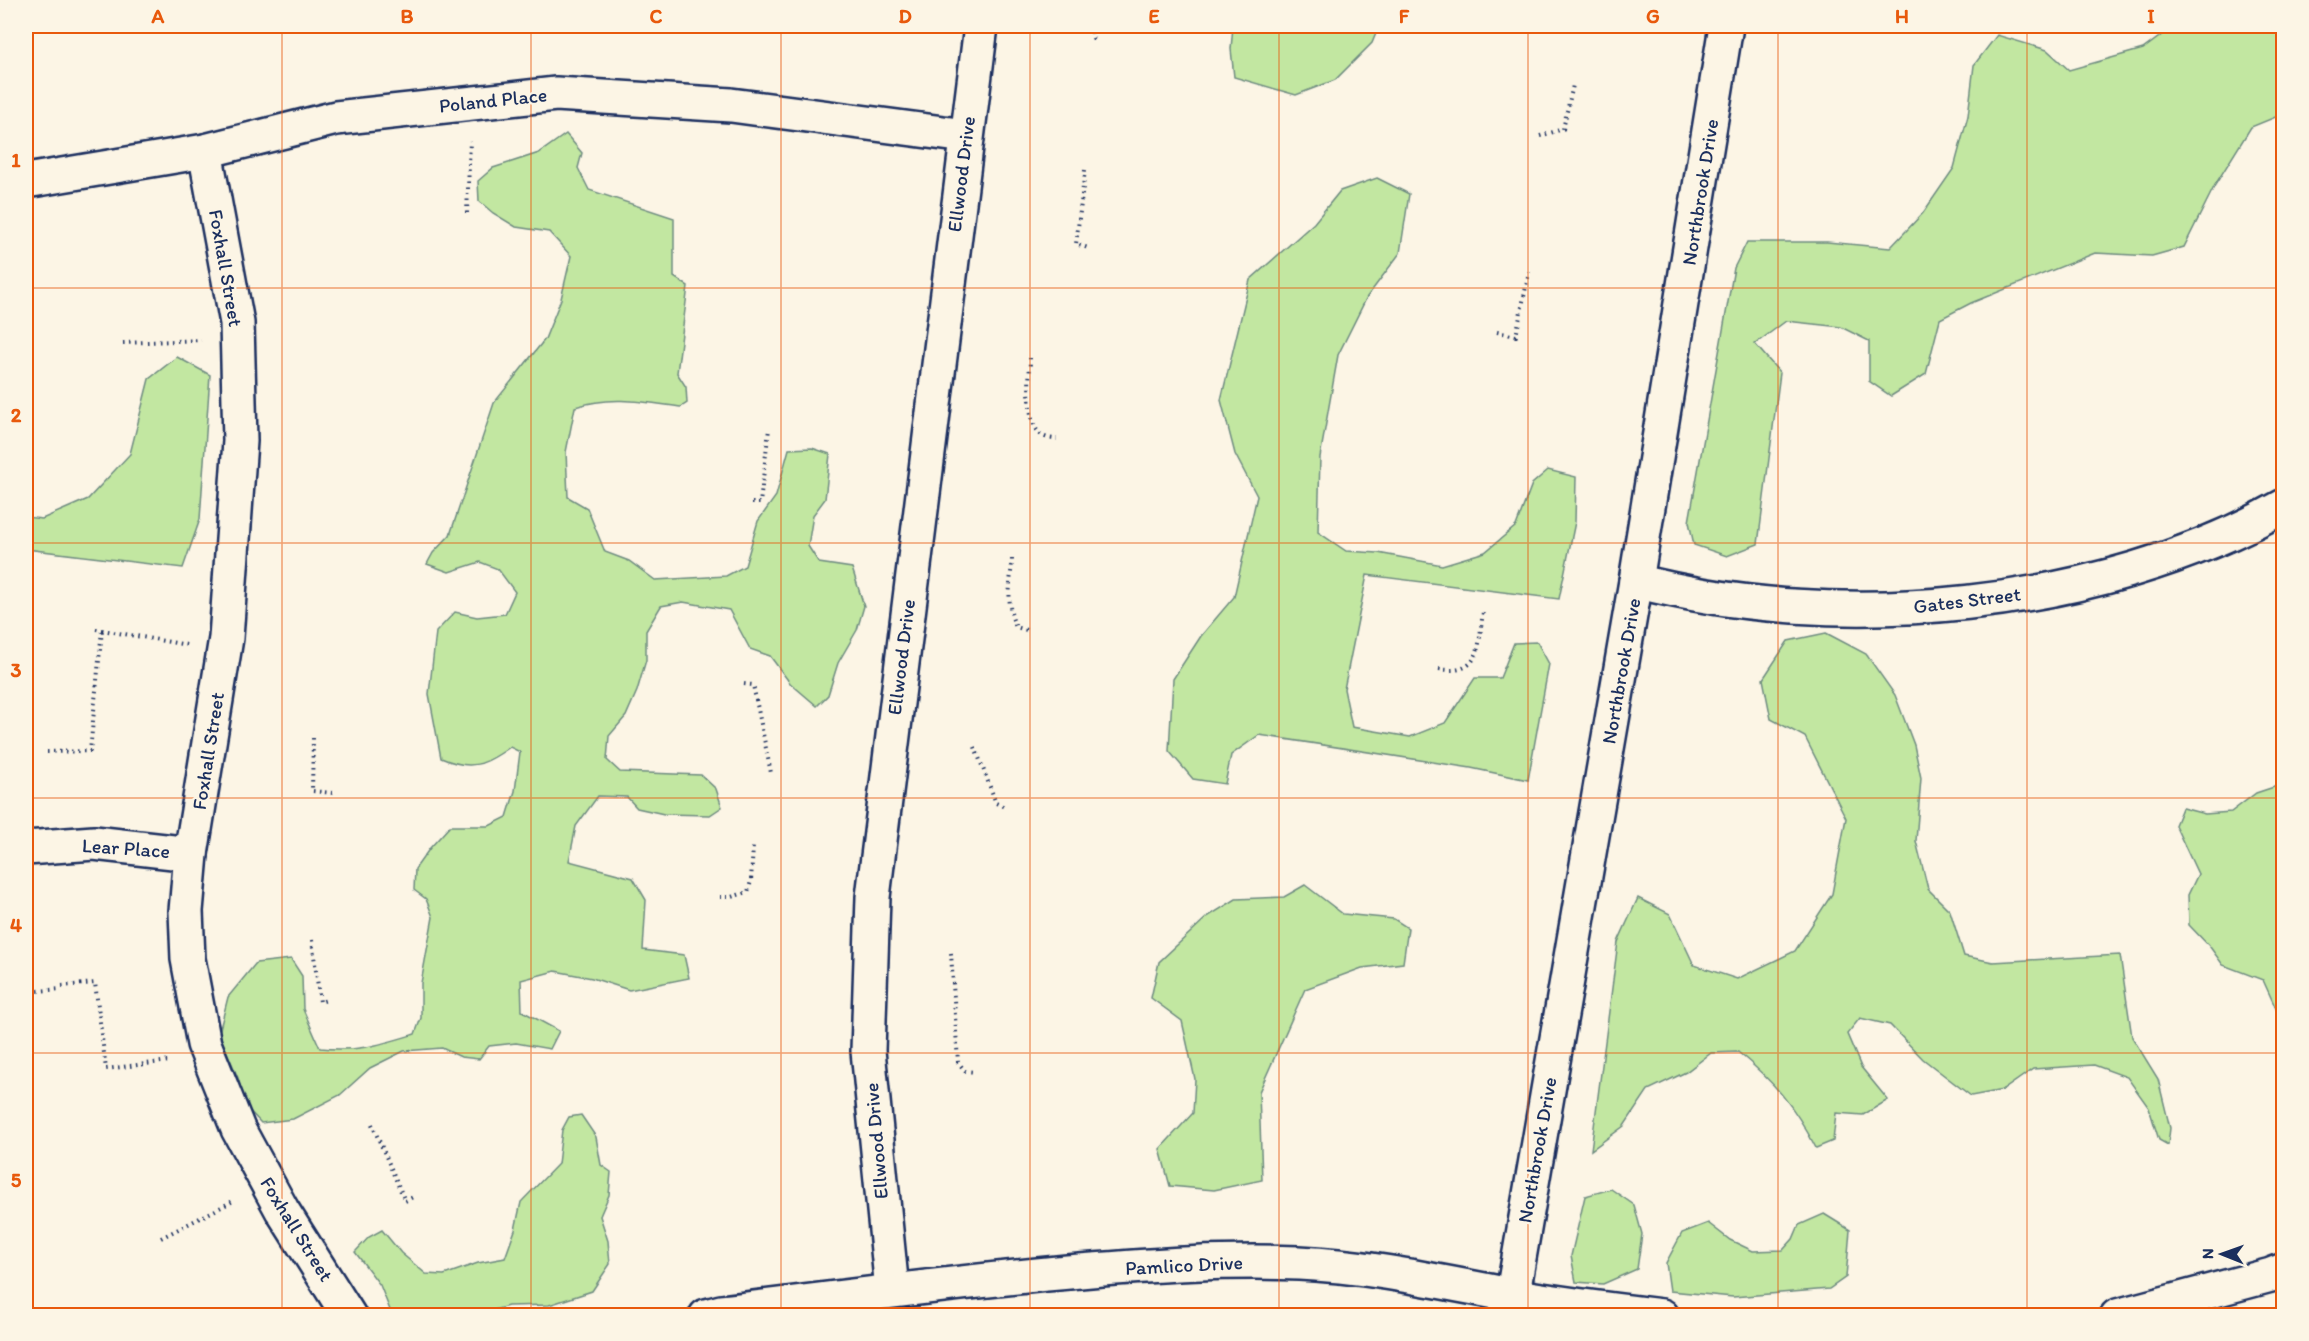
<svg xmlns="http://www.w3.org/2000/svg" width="2309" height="1341" viewBox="0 0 2309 1341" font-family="Itim,sans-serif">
	<rect width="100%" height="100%" fill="#fcf5e5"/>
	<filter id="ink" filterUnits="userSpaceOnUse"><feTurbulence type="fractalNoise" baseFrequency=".0167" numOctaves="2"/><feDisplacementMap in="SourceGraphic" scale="12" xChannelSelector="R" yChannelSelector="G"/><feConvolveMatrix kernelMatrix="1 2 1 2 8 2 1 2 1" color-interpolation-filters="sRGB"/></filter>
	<g filter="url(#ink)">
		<g fill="#c2e7a1" stroke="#6e8b80" stroke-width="1.5">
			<path d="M 1233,26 L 1379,26 L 1372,43 L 1335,80 L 1296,95 L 1234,77 L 1231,49 Z"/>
			<path d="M 2174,26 L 2284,26 L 2283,114 L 2251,127 L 2215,185 L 2184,247 L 2152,256 L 2095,253 L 1971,303 L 1940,319 L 1926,374 L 1891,396 L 1869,381 L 1869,341 L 1841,327 L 1786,321 L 1755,344 L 1780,373 L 1758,544 L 1727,556 L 1694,545 L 1689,522 L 1734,268 L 1747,242 L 1827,242 L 1890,248 L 1923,213 L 1954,168 L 1968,116 L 1974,65 L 1997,35 L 2047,50 L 2069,70 L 2143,49 Z"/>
			<path d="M 566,134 L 582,153 L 578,168 L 589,190 L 674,218 L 674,277 L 688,286 L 677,373 L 686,387 L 687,403 L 681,407 C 644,402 611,395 575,407 L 566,452 L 568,497 L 587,508 L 605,552 L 629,561 L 655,580 L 726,576 L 745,566 L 758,521 L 776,496 L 789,449 L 812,448 L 830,454 L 825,499 L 813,515 L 808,546 L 819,563 L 852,568 L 864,606 L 857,630 L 838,663 L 828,695 L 817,706 L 790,683 L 770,656 L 750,649 L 729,610 L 683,602 L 661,606 L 646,631 L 646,660 L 637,691 L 626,716 L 609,736 L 607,760 L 620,772 L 701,775 L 716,789 L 722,807 L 710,815 L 664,814 L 637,808 L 627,797 L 598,796 L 576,826 L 569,861 L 633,878 L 646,900 L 643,950 L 684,955 L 689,978 L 629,990 L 592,978 L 555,971 L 521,980 L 522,1011 L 559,1031 L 550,1049 L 516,1043 L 489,1046 L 479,1059 L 461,1057 L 442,1048 L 404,1051 L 370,1068 L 340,1095 L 293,1119 L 261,1123 L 246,1107 L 238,1078 L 219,1033 L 228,997 L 256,963 L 291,959 L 302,976 L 303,1009 L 320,1048 C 358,1052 379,1045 415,1034 L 421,1018 L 421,983 L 433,917 L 426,899 L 414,890 L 415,869 L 430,848 L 450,826 L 489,826 L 507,817 L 515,791 L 520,752 L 510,747 C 485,765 471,771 441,758 L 429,694 L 436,632 L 455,612 L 477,617 L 505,614 L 515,592 L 498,569 L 480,562 L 449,572 L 427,564 L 433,553 L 450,535 L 494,403 L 545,339 L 561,299 L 571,256 L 549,232 L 516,227 L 493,213 L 479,201 L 478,181 L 493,168 L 539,153 Z"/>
			<path d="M 1377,178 L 1409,194 L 1400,253 L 1367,297 L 1338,355 L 1320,457 L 1318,532 L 1346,551 L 1378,553 L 1442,565 L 1485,552 L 1516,526 L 1532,484 L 1548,470 L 1576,477 L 1575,522 L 1559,599 L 1367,575 L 1344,689 L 1352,727 L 1410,737 L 1445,723 L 1475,678 L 1500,678 L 1514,643 L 1537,642 L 1549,664 L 1528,780 L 1471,768 L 1259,735 L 1231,755 L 1225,784 L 1193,779 L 1169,751 L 1173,679 L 1201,636 L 1234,597 L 1257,496 L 1235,454 L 1221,400 L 1250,280 L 1314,223 L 1340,191 Z"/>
			<path d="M 177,357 L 210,375 L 200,519 L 183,568 L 26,549 L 26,517 L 42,519 L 88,499 L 130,454 L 149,379 Z"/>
			<path d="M 1826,633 L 1866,654 L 1895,695 L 1914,745 L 1921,778 L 1916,841 L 1928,889 L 1950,911 L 1964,956 L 1993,962 L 2120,955 L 2132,1037 L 2158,1079 L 2170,1128 L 2168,1145 L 2159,1140 L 2149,1108 L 2127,1077 L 2094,1065 L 2033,1069 L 2003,1090 L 1971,1096 L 1923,1059 L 1890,1025 L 1860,1018 L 1847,1034 L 1861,1067 L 1888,1100 L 1863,1115 L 1836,1113 L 1833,1141 L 1816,1148 C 1794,1105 1774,1082 1738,1052 L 1711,1053 L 1686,1072 L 1648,1090 L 1624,1126 L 1591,1150 L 1618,942 L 1638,898 L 1670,914 L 1694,965 L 1737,979 L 1795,951 L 1832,894 L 1846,818 L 1805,737 L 1771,719 L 1763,679 L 1788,641 Z"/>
			<path d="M 2283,784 L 2284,784 L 2283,1024 L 2263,980 L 2223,965 L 2210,947 L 2189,925 L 2188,895 L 2198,874 L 2175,825 L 2182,808 L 2205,814 L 2231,812 L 2256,793 Z"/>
			<path d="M 1305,885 L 1343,914 L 1394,919 L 1408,928 L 1403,963 L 1362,968 L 1305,989 L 1259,1092 L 1262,1180 L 1214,1190 L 1170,1186 L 1160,1149 L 1193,1113 L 1195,1079 L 1182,1021 L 1151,998 L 1159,962 L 1207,917 L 1236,899 L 1284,897 Z"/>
			<path d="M 581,1115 L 596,1137 L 601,1165 L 611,1172 L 609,1195 L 600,1216 L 608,1241 L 610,1264 L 592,1291 L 549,1305 L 508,1306 L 476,1315 L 392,1315 L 380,1285 L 355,1252 L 369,1237 L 382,1230 L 401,1253 L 426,1274 L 444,1275 L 478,1263 L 505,1258 L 515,1230 L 521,1202 L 558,1164 L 562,1130 L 569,1117 Z"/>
			<path d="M 1611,1189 L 1634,1205 L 1642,1234 L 1637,1269 L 1603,1284 L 1576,1282 L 1571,1256 L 1585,1196 Z"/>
			<path d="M 1824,1214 L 1850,1230 L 1846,1277 L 1829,1289 L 1733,1297 L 1670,1291 L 1666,1263 L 1682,1233 L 1708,1223 L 1730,1240 L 1753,1251 L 1783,1250 L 1793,1239 L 1799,1225 Z"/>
		</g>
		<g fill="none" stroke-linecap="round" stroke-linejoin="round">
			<g stroke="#1b2f5e" stroke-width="38">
				<g id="street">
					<path d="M 205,151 L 237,323 L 240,441 L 226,638 L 191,854 L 186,911 L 188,959 L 204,1044 L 238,1129 L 282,1210 L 349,1316"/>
					<path d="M 26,181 L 205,151 L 336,118 L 556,94 L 731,105 L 966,136"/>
					<path d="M 1636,581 C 1839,634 2100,610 2284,506"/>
					<path d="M 26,848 L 94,843 L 191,854"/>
					<path d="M 892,1290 L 868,1051 L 873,897 L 981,26"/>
					<path d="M 706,1316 L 721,1312 C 841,1298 960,1281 1080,1271 C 1153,1265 1226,1260 1299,1263 C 1370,1266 1441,1282 1511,1295 C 1561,1304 1611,1310 1662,1316"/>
					<path d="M 2117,1316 L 2271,1275 L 2284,1270"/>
				</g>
			</g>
			<g stroke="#1b2f5e" stroke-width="38">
				<path id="secondary" d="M 1509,1316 L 1636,581 L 1726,26"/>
			</g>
			<g stroke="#1b2f5e" stroke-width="4" stroke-dasharray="1.5 4.5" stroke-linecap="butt">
				<path d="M 1091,26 L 1093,38 L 1097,42"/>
				<path d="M 1540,136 L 1563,129 L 1573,85"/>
				<path d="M 1085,170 L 1076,244 L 1088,248"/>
				<path d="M 467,213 L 470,141"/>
				<path d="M 1497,332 L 1516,336 L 1529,272"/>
				<path d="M 123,343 L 201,340"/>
				<path d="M 1030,358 C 1030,377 1024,425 1043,436 C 1046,438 1053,439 1057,439"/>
				<path d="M 752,503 L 760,503 L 769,429"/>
				<path d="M 1012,559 C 1011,582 1005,605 1016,627 L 1030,631"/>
				<path d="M 96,629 L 187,645"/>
				<path d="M 1439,669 C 1483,676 1478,644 1483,612"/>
				<path d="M 744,684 L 753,685 L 771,773"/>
				<path d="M 313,738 L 312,791 L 333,793"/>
				<path d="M 975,747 L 996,803 L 1007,808"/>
				<path d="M 47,752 L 90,751 L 102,630"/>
				<path d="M 720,897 L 731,897 L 748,892 L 751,881 L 753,846"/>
				<path d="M 312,940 L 320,1002 L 327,1000"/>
				<path d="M 951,953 L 958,1062 L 965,1071 L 976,1072"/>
				<path d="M 62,986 L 95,983 L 106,1069 L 169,1061"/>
				<path d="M 26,992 L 61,989"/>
				<path d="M 372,1124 L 405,1201 L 415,1196"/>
				<path d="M 161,1238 L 235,1200"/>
			</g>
			<use href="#street" stroke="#fcf5e5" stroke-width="33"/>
			<use href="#secondary" stroke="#fcf5e5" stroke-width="33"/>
		</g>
	</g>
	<path fill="none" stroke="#e8590c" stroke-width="1.5" stroke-opacity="0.55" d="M 282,26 L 282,1316M 531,26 L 531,1316M 781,26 L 781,1316M 1030,26 L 1030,1316M 1279,26 L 1279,1316M 1528,26 L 1528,1316M 1778,26 L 1778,1316M 2027,26 L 2027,1316M 26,288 L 2284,288M 26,543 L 2284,543M 26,798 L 2284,798M 26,1053 L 2284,1053"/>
	<g text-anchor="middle" stroke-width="4.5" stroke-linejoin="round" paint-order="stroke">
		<g font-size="20" fill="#1b2f5e" stroke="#fcf5e5">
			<text transform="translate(493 100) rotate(-6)" y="7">Poland Place</text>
			<text transform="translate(961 174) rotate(-83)" y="7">Ellwood Drive</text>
			<text transform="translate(1700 192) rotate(-81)" y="7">Northbrook Drive</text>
			<text transform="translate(226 268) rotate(80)" y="7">Foxhall Street</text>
			<text transform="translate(1967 600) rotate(-7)" y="7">Gates Street</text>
			<text transform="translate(901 657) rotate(-83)" y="7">Ellwood Drive</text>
			<text transform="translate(1621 671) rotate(-80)" y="7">Northbrook Drive</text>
			<text transform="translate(208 751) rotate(-81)" y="7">Foxhall Street</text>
			<text transform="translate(126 848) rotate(4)" y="7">Lear Place</text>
			<text transform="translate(876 1141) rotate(-95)" y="7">Ellwood Drive</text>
			<text transform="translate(1537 1150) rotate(-80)" y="7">Northbrook Drive</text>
			<text transform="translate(297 1229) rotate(58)" y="7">Foxhall Street</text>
			<text transform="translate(1184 1265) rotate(-3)" y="7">Pamlico Drive</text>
		</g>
	</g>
	<rect width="2309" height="1341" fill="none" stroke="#fcf5e5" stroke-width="66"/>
	<g transform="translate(2222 1254) rotate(271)" stroke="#fcf5e5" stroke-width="4.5" paint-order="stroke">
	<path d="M0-4.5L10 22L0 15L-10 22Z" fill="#1b2f5e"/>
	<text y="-9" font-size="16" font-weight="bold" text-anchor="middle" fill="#1b2f5e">N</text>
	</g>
	<rect x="33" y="33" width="2243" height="1275" fill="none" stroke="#e8590c" stroke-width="2"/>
	<g font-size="20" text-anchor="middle" font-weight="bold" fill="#e8590c">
		<text x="158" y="23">A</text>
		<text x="407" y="23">B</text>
		<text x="656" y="23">C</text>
		<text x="905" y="23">D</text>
		<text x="1154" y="23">E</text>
		<text x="1404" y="23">F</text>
		<text x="1653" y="23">G</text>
		<text x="1902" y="23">H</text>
		<text x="2151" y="23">I</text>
		<text x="16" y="167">1</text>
		<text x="16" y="422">2</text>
		<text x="16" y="677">3</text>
		<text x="16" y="932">4</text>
		<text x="16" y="1187">5</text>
	</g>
</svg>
